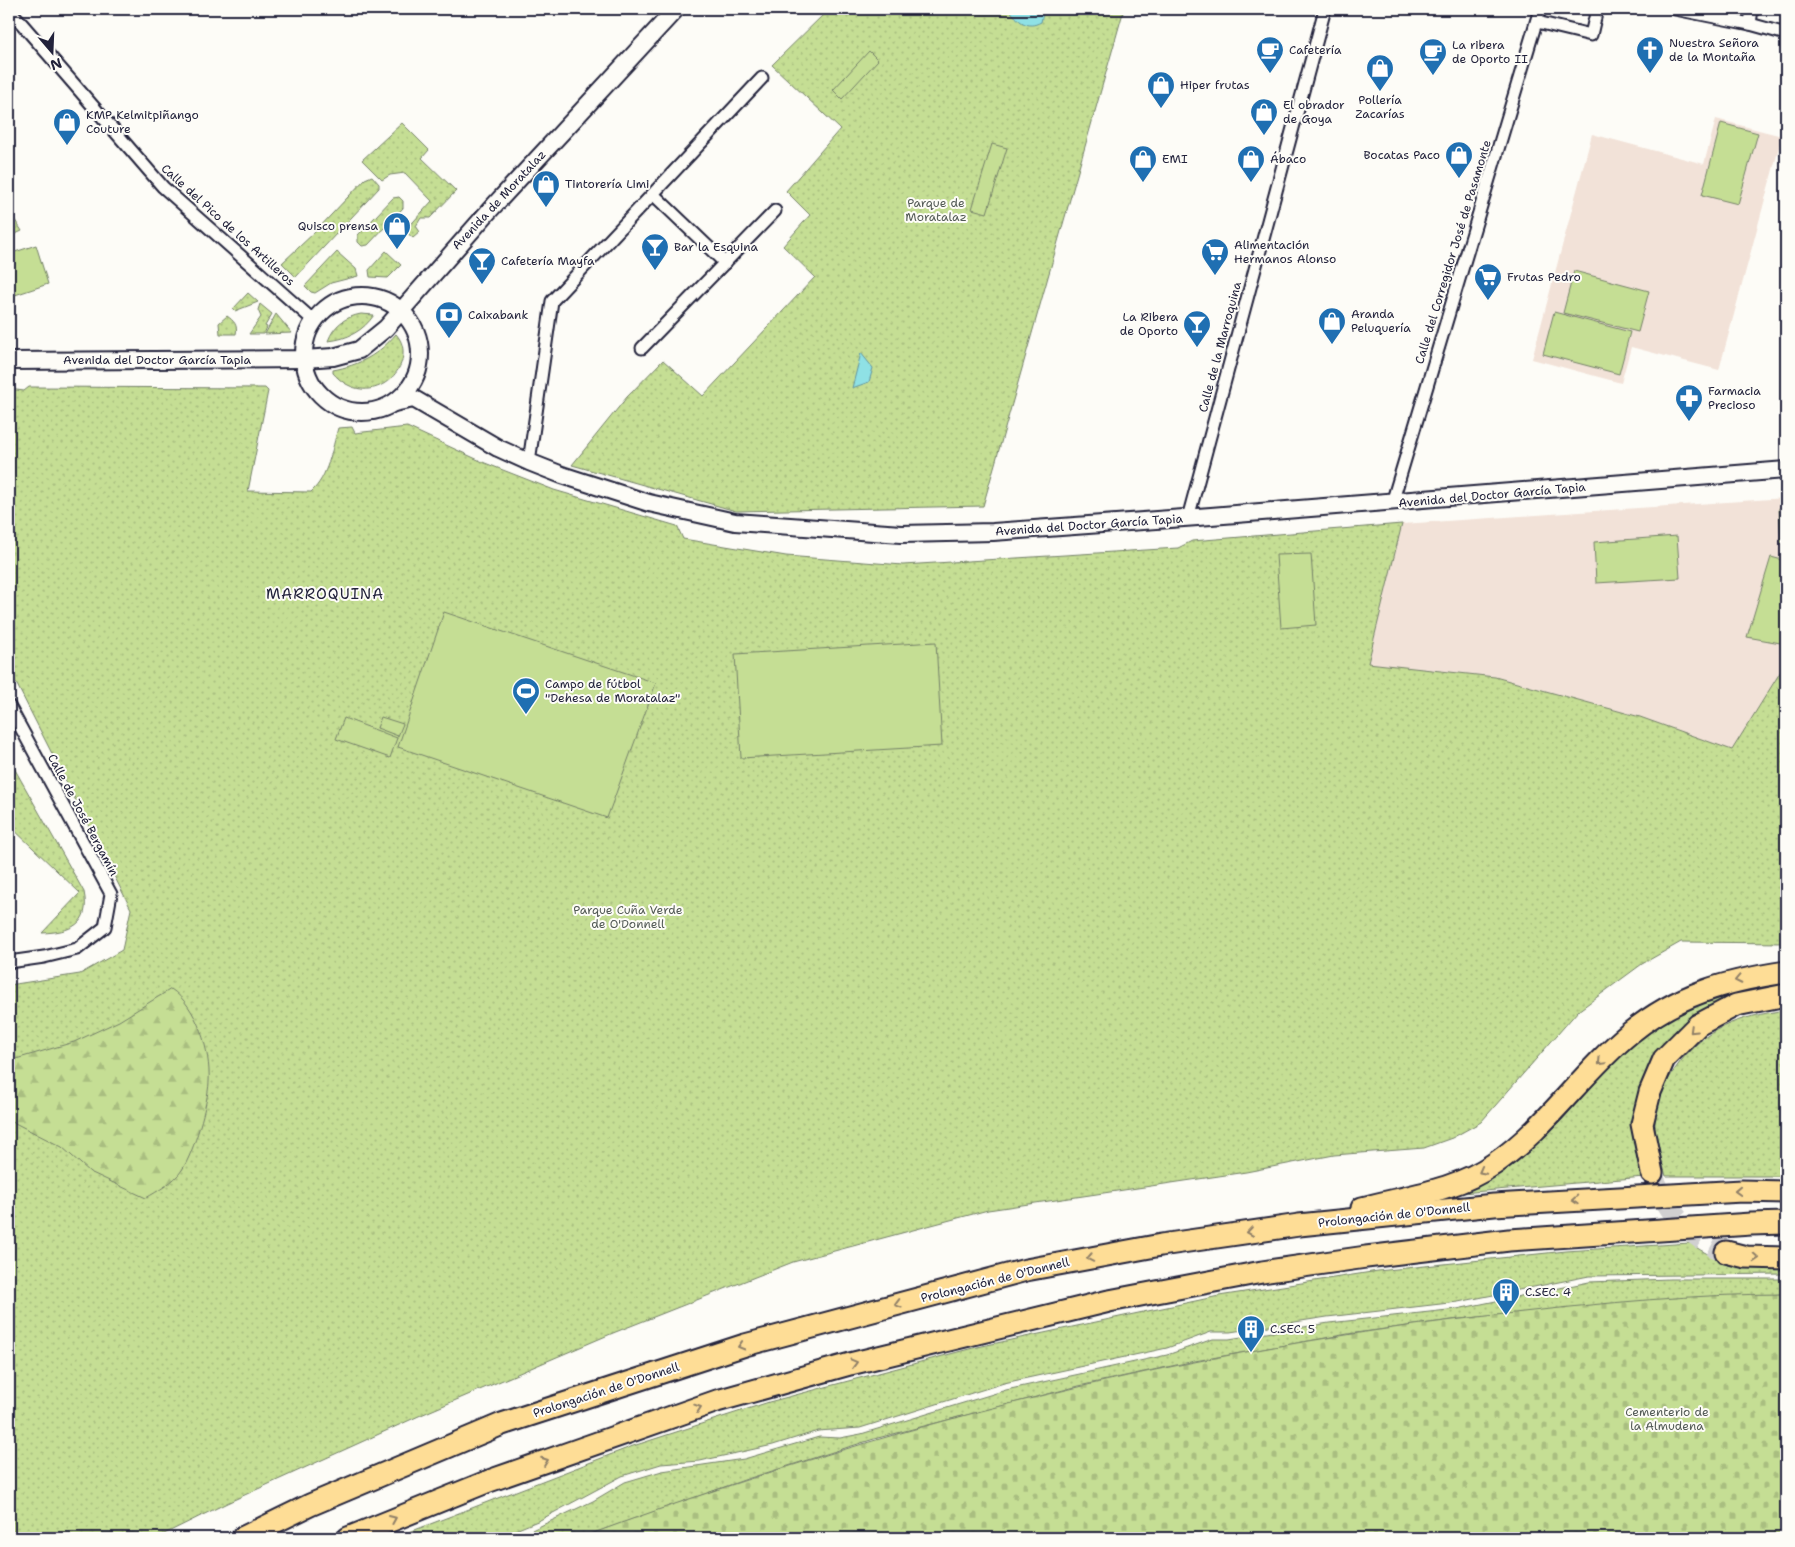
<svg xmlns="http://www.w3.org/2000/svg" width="1795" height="1547" viewBox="0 0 1795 1547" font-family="'Shantell Sans',sans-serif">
	<defs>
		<pattern id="green-dots" width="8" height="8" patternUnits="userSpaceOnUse" patternTransform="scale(1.25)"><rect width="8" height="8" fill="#c5de94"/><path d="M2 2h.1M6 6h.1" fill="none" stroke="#a9be80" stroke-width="1.8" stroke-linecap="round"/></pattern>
		<pattern id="forest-firs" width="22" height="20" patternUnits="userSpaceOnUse" patternTransform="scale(1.25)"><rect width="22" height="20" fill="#c5de94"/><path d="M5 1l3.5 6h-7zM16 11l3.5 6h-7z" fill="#a9be80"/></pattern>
		<pattern id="cemetery-stones" width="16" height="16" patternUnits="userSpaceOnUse" patternTransform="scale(1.25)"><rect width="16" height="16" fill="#c5de94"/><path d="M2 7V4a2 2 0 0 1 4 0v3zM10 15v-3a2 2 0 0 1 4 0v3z" fill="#a9be80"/></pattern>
	</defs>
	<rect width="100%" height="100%" fill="#fdfcf7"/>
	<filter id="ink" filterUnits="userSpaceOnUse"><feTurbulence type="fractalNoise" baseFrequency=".02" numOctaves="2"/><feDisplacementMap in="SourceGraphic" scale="10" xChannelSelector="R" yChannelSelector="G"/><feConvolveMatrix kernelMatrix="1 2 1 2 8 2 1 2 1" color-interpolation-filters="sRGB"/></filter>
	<g filter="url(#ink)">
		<g fill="#f2e2d8">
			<path d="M 1716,119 L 1782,136 L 1719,370 L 1631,347 L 1621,383 L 1532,359 L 1592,134 L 1704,164 Z"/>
			<path d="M 1786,498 L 1786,663 L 1732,750 L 1640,717 L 1495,677 L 1368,663 L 1402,524 Z"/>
		</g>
		<g fill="url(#green-dots)" stroke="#748068">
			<path d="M 829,9 L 1124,9 L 983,506 L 736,511 L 572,465 L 627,397 L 663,360 L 703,396 L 815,277 L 783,246 L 810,215 L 786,191 L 840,129 L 772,65 Z"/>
			<path d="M 402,123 L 429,150 L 422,158 L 456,191 L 430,218 L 421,218 L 416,226 L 420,232 L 413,238 L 405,231 L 432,201 L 405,173 L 390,175 L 382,180 L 362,160 Z"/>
			<path d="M 372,176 L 379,184 L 379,188 L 296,277 L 282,263 L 315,232 L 365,179 Z"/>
			<path d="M 399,197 L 403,201 L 403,208 L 368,245 L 362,246 L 358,242 L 358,235 L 393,198 Z"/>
			<path d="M 9,211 L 22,231 L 9,237 Z"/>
			<path d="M 386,251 L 401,265 L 388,278 L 370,277 L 369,270 Z"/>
			<path d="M 337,252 L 356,269 L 358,276 L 331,283 L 315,293 L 311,292 L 305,286 Z"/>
			<path d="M 248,293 L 258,302 L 235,311 L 233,309 Z"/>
			<path d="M 260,304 L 272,314 L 265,326 L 267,327 L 264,334 L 249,334 L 261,317 L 258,310 Z"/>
			<path d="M 276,314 L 292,333 L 265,334 Z"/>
			<path d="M 361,314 L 374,315 C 363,331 348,339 328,341 C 334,325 345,317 361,314 Z"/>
			<path d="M 227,316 C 234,321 238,325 236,334 L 220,334 L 219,323 Z"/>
			<path d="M 396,334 C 422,363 371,416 333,373 L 333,370 C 360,365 378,355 396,334 Z"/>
			<path d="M 29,387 L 265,388 L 268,391 L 248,491 L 311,492 C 328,477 332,449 338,428 L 352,427 L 355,433 L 407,427 L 485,463 L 554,490 L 677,526 L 683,539 L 786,556 L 903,565 L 1178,548 L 1192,541 L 1402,524 L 1368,663 L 1495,677 L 1640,717 L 1732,750 L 1786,663 L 1786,943 L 1681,942 L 1642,964 L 1578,1011 L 1481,1122 L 1452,1138 L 1424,1148 L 1334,1155 L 1246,1172 L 988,1210 L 793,1262 L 613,1333 L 421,1415 L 227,1503 L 156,1538 L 9,1538 L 9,985 L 80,974 L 122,950 L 131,909 L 9,669 L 9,389 L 24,391 Z"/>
			<path d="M 9,759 L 84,892 C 91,925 70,932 42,933 L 80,893 L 9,825 Z"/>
			<path d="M 1786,979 L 1786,987 L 1688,1023 L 1670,1038 L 1655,1056 L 1633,1117 L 1634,1144 L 1644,1177 L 1462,1193 L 1513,1164 L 1562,1120 L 1606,1069 L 1654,1025 L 1700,998 Z"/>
			<path d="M 1786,1010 L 1786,1176 L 1666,1176 C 1661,1158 1654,1138 1655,1119 C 1657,1101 1665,1083 1675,1069 C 1704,1027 1738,1017 1786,1010 Z"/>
			<path d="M 1690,1243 C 1718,1264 1751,1269 1786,1269 L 1786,1274 L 1589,1276 L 1458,1302 L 1327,1317 L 1230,1332 L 1211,1332 L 1167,1348 L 1004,1383 L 860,1428 L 818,1431 L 773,1445 L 700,1461 L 661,1464 L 622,1476 L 540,1520 L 496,1538 L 394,1538 L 633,1446 L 769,1402 L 973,1348 L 1219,1296 L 1378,1271 L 1566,1251 Z"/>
			<path d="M 1670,1279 L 1786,1279 L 1786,1294 L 1655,1300 L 1459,1319 L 1348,1334 L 1195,1361 L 1079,1386 L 874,1439 L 747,1479 L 580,1538 L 515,1538 L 593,1501 L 625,1482 L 662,1471 L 744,1459 L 819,1437 L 840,1438 L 861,1434 L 1006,1390 L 1167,1355 L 1213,1339 L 1229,1339 L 1329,1323 L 1457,1309 L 1589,1282 Z"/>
		</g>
		<path fill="url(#forest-firs)" stroke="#748068" d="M 171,989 C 197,1006 211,1052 209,1082 C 208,1103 194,1152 182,1170 C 174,1182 158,1191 146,1198 L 90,1172 L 62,1147 L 9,1120 L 9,1061 L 74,1042 L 119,1021 Z"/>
		<path fill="url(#cemetery-stones)" stroke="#748068" d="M 1786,1294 L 1786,1538 L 580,1538 C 882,1426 1193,1347 1514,1313 C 1604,1303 1695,1294 1786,1294 Z"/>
		<g fill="#c5de94" stroke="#748068">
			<path d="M 869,51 L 878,60 L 842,99 L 833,90 Z"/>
			<path d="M 1721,123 L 1758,133 L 1738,204 L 1702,195 Z"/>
			<path d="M 992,144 L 1007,148 L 987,213 L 972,209 Z"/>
			<path d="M 36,245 L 48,284 L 9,297 L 9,254 Z"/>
			<path d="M 1574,271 L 1649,291 L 1638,332 L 1563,313 Z"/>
			<path d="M 1554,312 L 1630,332 L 1619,374 L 1543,354 Z"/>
			<path d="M 1786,507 L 1786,543 L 1781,544 L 1779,508 Z"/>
			<path d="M 1677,536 L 1680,578 L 1596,583 L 1594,542 Z"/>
			<path d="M 1311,554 L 1316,625 L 1281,628 L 1276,555 Z"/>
			<path d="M 1771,557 L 1786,561 L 1786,644 L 1747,637 Z"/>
			<path d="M 444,612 L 656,683 L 607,818 L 398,747 Z"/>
			<path d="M 936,642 L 942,746 L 741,758 L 735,654 Z"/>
			<path d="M 381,717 L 403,724 L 398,736 L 377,728 Z"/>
			<path d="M 344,718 L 397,738 L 390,758 L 336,739 Z"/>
		</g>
		<g fill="#8fe1e5" stroke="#6395a1">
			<path d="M 1009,9 L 1044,9 L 1041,22 C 1027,30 1018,21 1009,9 Z"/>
			<path d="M 861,353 L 873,368 L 869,382 L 852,388 Z"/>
		</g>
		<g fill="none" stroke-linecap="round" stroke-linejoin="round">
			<path stroke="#d1d0d1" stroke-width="21" stroke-dasharray="21 11" stroke-linecap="butt" d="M 1652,1173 C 1666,1211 1688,1237 1726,1252"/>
			<g stroke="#22223b" stroke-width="15">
				<g id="street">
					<path d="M 9,9 L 163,187 L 314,321"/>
					<path d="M 1675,9 L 1750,24 L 1752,9"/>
					<path d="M 1537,22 L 1591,35 L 1597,9"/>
					<path d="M 1750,24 L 1786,34"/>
					<path d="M 653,194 L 725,263"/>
					<path d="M 642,348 L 775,211"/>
					<path d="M 529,462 L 552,301 L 762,78"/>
					<path d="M 1392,503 L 1540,9"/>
					<path d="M 1188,518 L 1325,9"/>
					<path d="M 9,706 L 111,894 L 105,927 L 77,949 L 44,957 L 9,962"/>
				</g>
			</g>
			<g stroke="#22223b" stroke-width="20">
				<g id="secondary">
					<circle cx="362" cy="354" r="58"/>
					<path d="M 9,361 L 304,359 L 333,357 L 359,350 L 386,328 L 489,211 L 676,9"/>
					<path d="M 394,403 L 414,399 L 498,448 L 529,462 L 562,475 L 649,503 L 735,522 L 901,534 L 993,532 L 1211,516 L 1786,470"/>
				</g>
			</g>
			<g stroke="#22223b" stroke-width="25">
				<g id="highway">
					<path d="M 1652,1173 L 1642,1124 L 1650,1092 L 1664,1059 L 1698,1025 L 1736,1005 L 1786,995"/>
					<path d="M 1362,1208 C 1407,1196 1455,1191 1494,1164 C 1547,1128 1581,1073 1630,1033 C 1678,994 1726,981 1786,972"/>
					<path d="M 1726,1252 L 1746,1257 L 1786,1258"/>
					<path d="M 242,1538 L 310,1505 L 502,1424 L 745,1345 L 1026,1270 L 1161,1245 L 1299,1225 L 1494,1205 L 1742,1191 L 1786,1192"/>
					<path d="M 348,1538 L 489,1481 L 717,1401 L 850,1364 L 1109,1301 L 1262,1272 L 1366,1257 L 1509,1240 L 1751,1224 L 1786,1223"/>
				</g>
			</g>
			<use href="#street" stroke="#fdfcf7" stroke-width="11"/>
			<use href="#secondary" stroke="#fdfcf7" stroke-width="16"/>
			<use href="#highway" stroke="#fedd96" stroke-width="21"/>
		</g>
		<defs><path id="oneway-chevron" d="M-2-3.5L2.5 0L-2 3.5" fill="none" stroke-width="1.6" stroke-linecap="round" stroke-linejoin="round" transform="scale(1.25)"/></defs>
		<g stroke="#908068">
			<use href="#oneway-chevron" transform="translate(1738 980) rotate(168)"/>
			<use href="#oneway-chevron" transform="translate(1693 1030) rotate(136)"/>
			<use href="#oneway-chevron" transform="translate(1601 1062) rotate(133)"/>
			<use href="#oneway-chevron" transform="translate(1482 1171) rotate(152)"/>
			<use href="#oneway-chevron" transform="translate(1738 1191) rotate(178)"/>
			<use href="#oneway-chevron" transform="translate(1575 1200) rotate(177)"/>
			<use href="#oneway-chevron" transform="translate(1250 1232) rotate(172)"/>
			<use href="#oneway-chevron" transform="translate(1090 1258) rotate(169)"/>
			<use href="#oneway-chevron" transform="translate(1756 1258) rotate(3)"/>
			<use href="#oneway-chevron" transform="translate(898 1304) rotate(165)"/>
			<use href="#oneway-chevron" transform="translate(741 1346) rotate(163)"/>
			<use href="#oneway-chevron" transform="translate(854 1363) rotate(-15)"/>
			<use href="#oneway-chevron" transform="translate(698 1408) rotate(-19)"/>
			<use href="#oneway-chevron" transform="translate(545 1461) rotate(-20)"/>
			<use href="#oneway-chevron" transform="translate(393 1519) rotate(-23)"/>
		</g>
	</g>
	<defs>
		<g id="cafe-pin" transform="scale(1.4375)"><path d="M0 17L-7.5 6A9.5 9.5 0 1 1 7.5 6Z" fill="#1f6fb2" stroke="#fdfcf7"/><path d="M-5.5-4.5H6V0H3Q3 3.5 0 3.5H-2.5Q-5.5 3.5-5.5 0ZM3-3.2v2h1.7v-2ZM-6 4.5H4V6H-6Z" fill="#fff"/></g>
		<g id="church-pin" transform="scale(1.4375)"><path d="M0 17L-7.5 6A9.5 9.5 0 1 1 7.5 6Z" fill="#1f6fb2" stroke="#fdfcf7"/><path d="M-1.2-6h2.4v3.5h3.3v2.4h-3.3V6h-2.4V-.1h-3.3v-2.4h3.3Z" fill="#fff"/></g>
		<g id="shop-pin" transform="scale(1.4375)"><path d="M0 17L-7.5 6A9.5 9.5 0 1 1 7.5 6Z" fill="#1f6fb2" stroke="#fdfcf7"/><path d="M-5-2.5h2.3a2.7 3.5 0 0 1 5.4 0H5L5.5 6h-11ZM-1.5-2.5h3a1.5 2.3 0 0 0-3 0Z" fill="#fff"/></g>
		<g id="bar-pin" transform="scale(1.4375)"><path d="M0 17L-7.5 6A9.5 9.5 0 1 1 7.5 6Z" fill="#1f6fb2" stroke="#fdfcf7"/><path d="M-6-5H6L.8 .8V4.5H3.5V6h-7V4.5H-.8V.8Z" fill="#fff"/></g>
		<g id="supermarket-pin" transform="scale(1.4375)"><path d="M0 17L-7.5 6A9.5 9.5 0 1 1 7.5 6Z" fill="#1f6fb2" stroke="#fdfcf7"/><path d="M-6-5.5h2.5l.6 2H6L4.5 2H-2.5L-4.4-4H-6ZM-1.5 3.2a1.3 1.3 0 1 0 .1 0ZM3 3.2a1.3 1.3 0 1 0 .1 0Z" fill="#fff"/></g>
		<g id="bank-pin" transform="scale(1.4375)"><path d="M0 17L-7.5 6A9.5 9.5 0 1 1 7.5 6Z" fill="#1f6fb2" stroke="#fdfcf7"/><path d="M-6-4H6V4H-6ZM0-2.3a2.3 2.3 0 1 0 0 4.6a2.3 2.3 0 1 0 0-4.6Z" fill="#fff"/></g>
		<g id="pharmacy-pin" transform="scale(1.4375)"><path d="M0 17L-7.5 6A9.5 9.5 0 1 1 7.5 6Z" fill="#1f6fb2" stroke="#fdfcf7"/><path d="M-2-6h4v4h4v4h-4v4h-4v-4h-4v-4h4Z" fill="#fff"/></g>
		<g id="stadium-pin" transform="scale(1.4375)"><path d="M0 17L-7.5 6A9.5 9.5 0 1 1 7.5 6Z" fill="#1f6fb2" stroke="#fdfcf7"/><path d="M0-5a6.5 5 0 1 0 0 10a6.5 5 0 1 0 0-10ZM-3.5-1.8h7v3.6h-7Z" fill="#fff"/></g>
		<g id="building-pin" transform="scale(1.4375)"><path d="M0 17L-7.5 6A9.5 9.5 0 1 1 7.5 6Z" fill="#1f6fb2" stroke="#fdfcf7"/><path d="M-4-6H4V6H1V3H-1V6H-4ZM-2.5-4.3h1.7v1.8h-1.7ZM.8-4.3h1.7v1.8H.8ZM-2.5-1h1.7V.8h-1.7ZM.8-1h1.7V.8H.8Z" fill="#fff"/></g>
	</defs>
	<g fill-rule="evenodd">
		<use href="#cafe-pin" x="1270" y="50"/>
		<use href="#church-pin" x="1650" y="50"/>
		<use href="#cafe-pin" x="1433" y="52"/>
		<use href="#shop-pin" x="1380" y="68"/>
		<use href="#shop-pin" x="1161" y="85"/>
		<use href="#shop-pin" x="1264" y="112"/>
		<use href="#shop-pin" x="67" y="122"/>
		<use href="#shop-pin" x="1459" y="155"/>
		<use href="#shop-pin" x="1143" y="159"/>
		<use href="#shop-pin" x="1251" y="159"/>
		<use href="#shop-pin" x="546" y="184"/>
		<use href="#shop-pin" x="397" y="226"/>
		<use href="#bar-pin" x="655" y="247"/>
		<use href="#supermarket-pin" x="1215" y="252"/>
		<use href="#bar-pin" x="482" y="261"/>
		<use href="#supermarket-pin" x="1488" y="277"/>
		<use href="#bank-pin" x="449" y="315"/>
		<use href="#shop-pin" x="1332" y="321"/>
		<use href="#bar-pin" x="1197" y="324"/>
		<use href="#pharmacy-pin" x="1689" y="398"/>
		<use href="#stadium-pin" x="526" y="691"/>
		<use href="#building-pin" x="1506" y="1292"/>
		<use href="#building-pin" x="1251" y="1329"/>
	</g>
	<g text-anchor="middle" stroke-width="4" stroke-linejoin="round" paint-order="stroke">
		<g font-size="12" fill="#22223b" stroke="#fdfcf7" text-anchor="start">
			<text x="1669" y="47">Nuestra Señora<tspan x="1669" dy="14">de la Montaña</tspan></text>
			<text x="1452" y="49">La ribera<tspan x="1452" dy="14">de Oporto II</tspan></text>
			<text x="1289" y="54">Cafetería</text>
			<text x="1180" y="89">Hiper frutas</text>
			<text x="1380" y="104" text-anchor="middle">Pollería<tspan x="1380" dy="14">Zacarías</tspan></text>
			<text x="1283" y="109">El obrador<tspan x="1283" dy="14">de Goya</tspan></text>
			<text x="86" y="119">KMP Kelmitpiñango<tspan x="86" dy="14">Couture</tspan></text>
			<text x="1440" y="159" text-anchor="end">Bocatas Paco</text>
			<text x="1162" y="163">EMI</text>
			<text x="1270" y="163">Ábaco</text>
			<text x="565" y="188">Tintorería Limi</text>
			<text x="378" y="230" text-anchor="end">Quisco prensa</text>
			<text x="1234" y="249">Alimentación<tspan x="1234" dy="14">Hermanos Alonso</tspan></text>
			<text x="674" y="251">Bar la Esquina</text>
			<text x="501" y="265">Cafetería Mayfa</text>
			<text x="1507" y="281">Frutas Pedro</text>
			<text x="1351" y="318">Aranda<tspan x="1351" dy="14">Peluquería</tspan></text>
			<text x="468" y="319">Caixabank</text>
			<text x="1178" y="321" text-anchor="end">La Ribera<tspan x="1178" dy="14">de Oporto</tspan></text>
			<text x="1708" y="395">Farmacia<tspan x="1708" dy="14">Precioso</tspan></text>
			<text x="545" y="688">Campo de fútbol<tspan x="545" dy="14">"Dehesa de Moratalaz"</tspan></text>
			<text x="1525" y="1296">C.SEC. 4</text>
			<text x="1270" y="1333">C.SEC. 5</text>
		</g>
		<g font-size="12" fill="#22223b" stroke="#fdfcf7">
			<text transform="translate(499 200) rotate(-47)" y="4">Avenida de Moratalaz</text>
			<text transform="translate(228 225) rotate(42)" y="4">Calle del Pico de los Artilleros</text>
			<text transform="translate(1453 252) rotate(-73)" y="4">Calle del Corregidor José de Pasamonte</text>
			<text transform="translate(1220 347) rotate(-75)" y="4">Calle de la Marroquina</text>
			<text x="157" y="364">Avenida del Doctor García Tapia</text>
			<text transform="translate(1492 495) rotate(-5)" y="4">Avenida del Doctor García Tapia</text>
			<text transform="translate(1089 525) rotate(-4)" y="4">Avenida del Doctor García Tapia</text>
			<text transform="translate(83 815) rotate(62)" y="4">Calle de José Bergamín</text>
			<text transform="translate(1394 1215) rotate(-6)" y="4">Prolongación de O'Donnell</text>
			<text transform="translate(995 1280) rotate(-14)" y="4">Prolongación de O'Donnell</text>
			<text transform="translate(606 1390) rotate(-18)" y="4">Prolongación de O'Donnell</text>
		</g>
		<g font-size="12" fill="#535a56" stroke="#fdfcf7">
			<text x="936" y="207">Parque de<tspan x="936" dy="14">Moratalaz</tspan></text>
			<text x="628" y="914">Parque Cuña Verde<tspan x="628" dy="14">de O'Donnell</tspan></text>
			<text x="1667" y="1416">Cementerio de<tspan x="1667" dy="14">la Almudena</tspan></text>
		</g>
		<g font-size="15" letter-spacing="1" fill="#22223b" stroke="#fdfcf7">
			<text x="325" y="599">MARROQUINA</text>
		</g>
	</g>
	<rect width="1795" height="1547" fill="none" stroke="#fdfcf7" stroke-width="30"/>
	<rect x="15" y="15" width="1765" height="1517" fill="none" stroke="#22223b" stroke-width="2" filter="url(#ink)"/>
	<g transform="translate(52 52) rotate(161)" stroke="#fdfcf7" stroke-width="4" paint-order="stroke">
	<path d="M0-4L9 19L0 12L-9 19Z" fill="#22223b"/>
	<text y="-8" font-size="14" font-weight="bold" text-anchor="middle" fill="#22223b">N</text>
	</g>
</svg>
